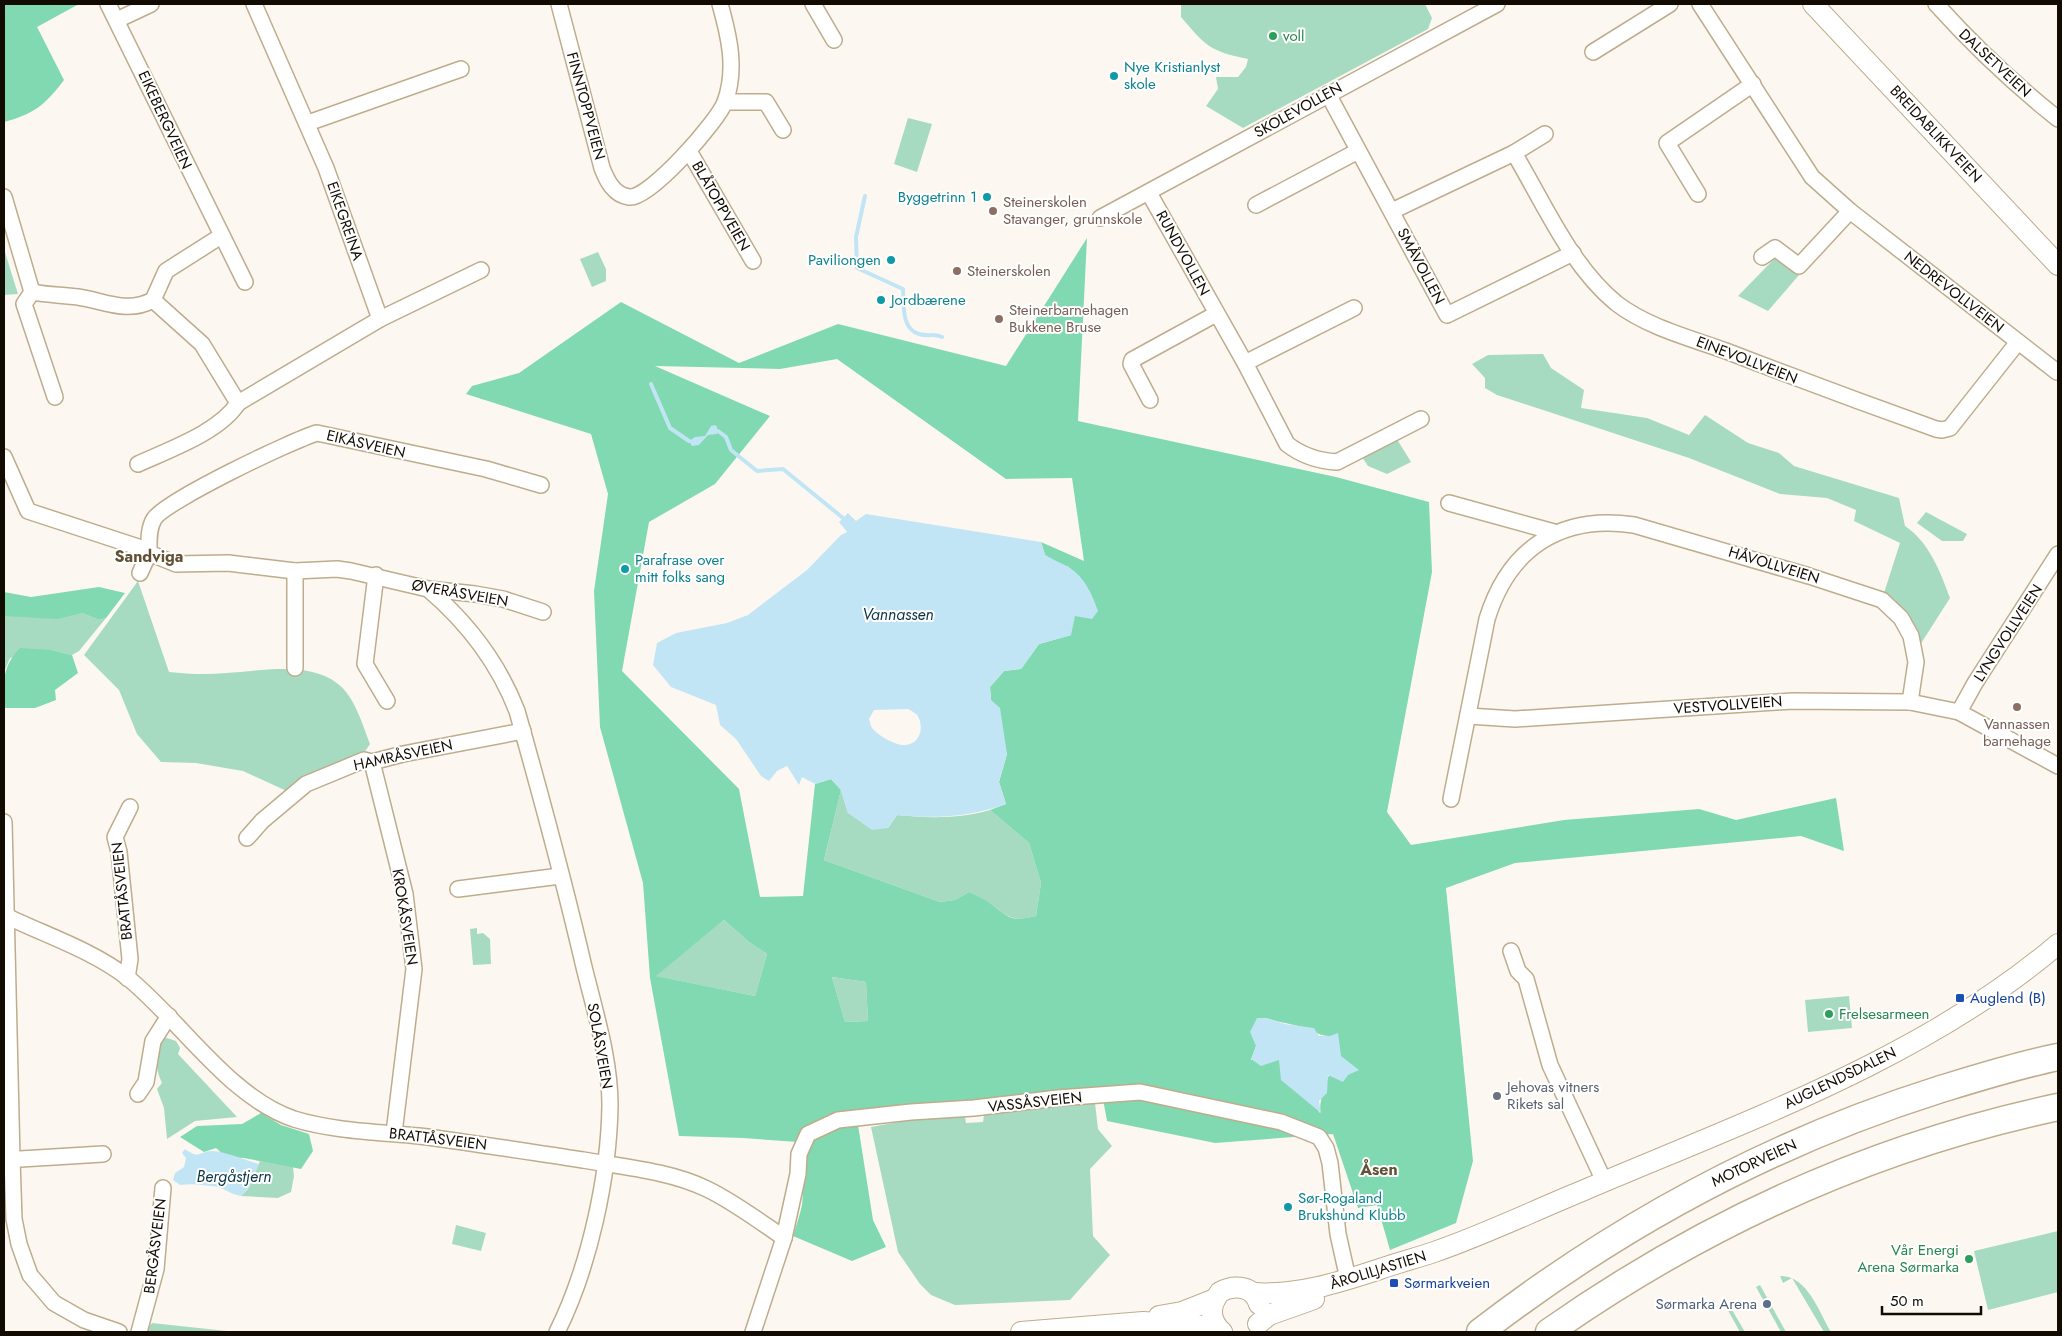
<svg xmlns="http://www.w3.org/2000/svg" width="2062" height="1336" viewBox="0 0 2062 1336" font-family="Jost,sans-serif">
	<rect width="100%" height="100%" fill="#fcf8f1"/>
	<g fill="#a7dbc1">
		<path d="M 1181,4 L 1425,4 L 1432,18 L 1428,29 L 1243,128 L 1206,106 L 1218,89 L 1216,77 L 1238,77 L 1246,67 L 1248,59 C 1209,51 1206,46 1181,17 Z"/>
		<path d="M 908,118 L 932,124 L 917,172 L 894,164 Z"/>
		<path d="M 4,249 L 18,294 L 4,295 Z"/>
		<path d="M 598,252 L 606,269 L 606,281 L 592,287 L 580,259 Z"/>
		<path d="M 1777,256 L 1799,275 L 1768,311 L 1738,296 Z"/>
		<path d="M 1543,354 L 1551,368 L 1584,390 L 1581,408 L 1647,418 L 1689,435 L 1705,415 L 1748,443 L 1779,453 L 1794,466 L 1899,498 L 1905,526 C 1929,542 1940,571 1950,598 L 1920,645 L 1884,593 L 1900,543 L 1854,521 L 1856,510 L 1827,498 L 1780,494 L 1689,458 L 1497,395 L 1485,388 L 1485,378 L 1472,364 L 1488,355 Z"/>
		<path d="M 1395,436 L 1411,462 L 1387,474 L 1368,466 L 1360,454 Z"/>
		<path d="M 1926,512 L 1967,534 L 1963,541 L 1942,541 L 1917,523 Z"/>
		<path d="M 138,581 L 169,672 C 188,674 207,675 226,673 C 260,671 309,661 338,684 C 355,697 363,726 370,744 L 362,756 L 291,793 L 243,771 L 196,763 L 161,762 L 137,734 L 119,690 L 84,655 Z"/>
		<path d="M 82,613 L 99,620 L 106,618 L 79,651 L 72,655 L 52,650 L 10,658 L 4,672 L 4,616 Z"/>
		<path d="M 841,790 L 848,813 L 888,828 L 897,815 C 927,818 961,819 990,810 L 1029,843 L 1041,883 L 1036,916 C 1010,922 1010,918 990,903 C 984,899 976,896 969,892 L 955,900 L 940,902 L 824,860 Z"/>
		<path d="M 724,920 L 749,942 L 767,954 L 755,996 L 655,976 Z"/>
		<path d="M 477,928 L 477,934 L 483,933 L 490,939 L 491,964 L 473,965 L 470,929 Z"/>
		<path d="M 832,977 L 866,982 L 868,1021 L 845,1022 Z"/>
		<path d="M 1849,996 L 1852,1028 L 1808,1032 L 1805,1000 Z"/>
		<path d="M 164,1037 L 176,1041 L 180,1048 L 178,1054 L 237,1117 L 195,1121 L 167,1139 L 164,1108 L 157,1089 L 162,1083 C 154,1066 155,1054 164,1037 Z"/>
		<path d="M 1095,1103 L 1098,1129 L 1112,1146 L 1090,1169 L 1093,1236 L 1110,1255 L 1070,1300 L 955,1305 L 931,1295 L 920,1284 L 898,1252 L 871,1127 L 964,1110 L 966,1123 L 983,1122 L 984,1115 Z"/>
		<path d="M 260,1161 L 293,1167 L 294,1176 L 291,1192 L 278,1198 L 241,1196 L 248,1189 Z"/>
		<path d="M 456,1225 L 486,1233 L 481,1251 L 452,1244 Z"/>
		<path d="M 2058,1231 L 2058,1292 L 1988,1310 L 1974,1251 Z"/>
		<path d="M 1780,1276 C 1807,1275 1819,1312 1831,1332 L 1824,1332 L 1792,1278 L 1783,1283 Z"/>
		<path d="M 1760,1285 L 1786,1332 L 1781,1332 L 1756,1287 Z"/>
		<path d="M 1728,1303 L 1745,1332 L 1740,1332 L 1725,1305 Z"/>
		<path d="M 152,1323 L 236,1332 L 147,1332 L 147,1329 Z"/>
	</g>
	<g fill="#80d9b0" fill-rule="evenodd">
		<path d="M 4,4 L 79,4 L 37,27 L 64,80 C 45,105 34,114 4,122 Z"/>
		<path d="M 1087,238 L 1078,421 L 1336,477 L 1429,502 L 1432,572 L 1387,812 L 1411,845 L 1564,820 L 1699,809 L 1736,820 L 1836,798 L 1844,851 L 1801,836 L 1515,863 L 1446,888 L 1473,1161 L 1456,1223 L 1390,1250 L 1377,1205 L 1358,1208 L 1333,1134 L 1215,1143 L 1107,1121 L 1101,1088 L 858,1125 L 873,1220 L 886,1247 L 852,1261 L 793,1236 C 796,1226 800,1215 802,1205 C 805,1181 798,1166 812,1143 L 743,1138 L 679,1136 L 650,978 L 643,883 L 600,727 L 594,591 L 608,494 L 591,434 L 466,394 L 472,386 L 519,373 L 621,302 L 739,363 L 838,324 L 1006,366 ZM 837,359 L 1006,479 L 1072,478 L 1084,561 L 1041,542 L 1045,555 L 1059,564 L 1069,567 L 1071,635 L 1039,644 L 1021,669 L 1004,671 L 990,687 L 991,700 L 1007,754 L 999,782 L 1006,804 L 990,810 L 1029,843 L 1041,883 L 1036,916 C 1009,922 1010,918 990,903 C 984,899 976,895 969,892 L 955,900 L 940,902 L 824,860 L 841,790 L 831,779 L 815,784 L 803,896 L 760,897 L 739,789 L 622,671 L 649,522 L 715,484 L 770,416 L 655,366 L 780,369 ZM 724,920 L 749,942 L 767,954 L 755,996 L 656,976 ZM 832,977 L 866,982 L 868,1021 L 845,1022 ZM 1266,1018 C 1277,1022 1287,1023 1298,1026 C 1310,1028 1317,1036 1330,1036 L 1341,1056 C 1328,1074 1320,1091 1320,1113 L 1279,1059 L 1251,1060 Z"/>
		<path d="M 99,587 L 125,593 L 106,618 L 99,620 L 82,613 L 57,619 L 4,616 L 4,592 L 31,597 Z"/>
		<path d="M 20,648 L 52,650 L 72,655 L 78,673 L 55,690 L 56,700 L 35,708 L 4,708 C 4,682 1,668 20,648 Z"/>
		<path d="M 261,1113 L 281,1125 L 309,1134 L 313,1151 L 301,1169 L 244,1158 L 226,1157 L 216,1148 L 204,1152 L 180,1137 L 197,1126 L 242,1124 Z"/>
	</g>
	<g fill="#c2e5f5" fill-rule="evenodd">
		<path d="M 715,425 L 717,427 L 717,434 L 708,435 L 699,445 L 692,446 L 689,441 L 695,437 L 705,436 L 711,426 Z"/>
		<path d="M 848,513 L 856,521 L 866,514 L 1041,542 L 1045,555 C 1053,560 1064,564 1070,568 C 1085,578 1092,594 1098,611 L 1092,619 L 1075,616 L 1071,635 L 1039,644 L 1021,669 L 1004,671 L 990,687 L 991,700 L 1000,708 L 1007,754 L 999,782 L 1006,804 C 971,817 934,819 897,815 L 888,828 L 872,830 L 848,813 L 841,790 L 831,779 L 815,784 L 802,777 L 799,785 L 787,766 L 777,771 L 769,781 L 761,776 L 736,739 L 720,725 L 716,705 L 671,687 L 653,665 L 657,643 L 676,633 L 727,623 L 748,615 L 807,570 L 841,535 L 847,532 L 839,522 ZM 908,709 C 911,711 916,713 917,715 C 925,726 920,745 905,745 C 897,746 879,736 874,730 C 871,728 870,722 869,719 L 874,710 Z"/>
		<path d="M 1257,1018 L 1266,1018 L 1285,1024 L 1314,1028 L 1319,1036 L 1330,1036 L 1338,1033 L 1341,1056 L 1359,1070 L 1348,1075 L 1343,1082 L 1328,1075 L 1327,1093 L 1319,1101 L 1321,1113 L 1281,1080 L 1279,1060 L 1261,1066 L 1251,1059 L 1256,1046 L 1250,1032 Z"/>
		<path d="M 185,1149 C 200,1160 199,1151 213,1151 C 227,1152 244,1160 259,1164 L 248,1189 L 241,1196 C 230,1194 225,1189 218,1187 C 206,1185 192,1183 180,1185 L 173,1180 L 175,1173 L 184,1167 L 186,1158 L 182,1153 Z"/>
	</g>
	<g fill="none" stroke-linecap="round" stroke-linejoin="round">
		<g stroke="#c2e5f5" stroke-width="4">
			<path d="M 865,196 L 856,237 L 857,268 L 903,289 C 904,304 901,329 919,334 C 928,337 934,333 942,337"/>
			<path d="M 651,384 L 670,428 L 689,441"/>
			<path d="M 718,431 L 726,437 L 731,450 L 757,471 L 783,469 L 843,518"/>
		</g>
		<g stroke="#bfac8c" stroke-width="18">
			<g id="street">
				<path d="M 108,4 L 245,282"/>
				<path d="M 254,4 L 326,168 L 380,319"/>
				<path d="M 559,4 L 602,168 C 607,181 614,195 629,197 C 649,200 718,121 725,102 C 737,69 729,36 720,4"/>
				<path d="M 813,4 L 834,40"/>
				<path d="M 1700,4 L 1812,177 L 1850,211 L 2057,372"/>
				<path d="M 1936,4 C 1974,46 2014,84 2058,119"/>
				<path d="M 117,20 L 151,4"/>
				<path d="M 1593,52 L 1670,4"/>
				<path d="M 1328,94 L 1447,315 L 1573,253"/>
				<path d="M 725,102 L 766,102 L 783,130"/>
				<path d="M 308,123 L 461,69"/>
				<path d="M 689,151 L 753,261"/>
				<path d="M 1514,153 L 1545,134"/>
				<path d="M 1149,193 L 1245,363 L 1287,444 C 1301,455 1319,461 1337,462 L 1421,419"/>
				<path d="M 1698,194 L 1667,143 L 1753,84"/>
				<path d="M 4,197 L 32,292"/>
				<path d="M 1256,205 L 1358,151"/>
				<path d="M 1392,211 L 1514,153 C 1544,203 1570,265 1616,303 C 1647,327 1690,338 1726,351 C 1796,378 1866,404 1936,429 L 1942,430 L 1950,428 L 2018,342"/>
				<path d="M 1100,218 L 1497,4"/>
				<path d="M 1762,257 L 1775,248 L 1799,266 L 1850,211"/>
				<path d="M 32,292 C 47,295 63,295 78,297 C 105,301 127,314 153,300"/>
				<path d="M 32,292 L 24,304 L 55,397"/>
				<path d="M 1245,363 L 1354,308"/>
				<path d="M 1150,400 L 1131,364 L 1132,360 L 1216,314"/>
				<path d="M 238,403 L 380,319 L 481,270"/>
				<path d="M 4,457 L 28,511 L 138,547 L 149,553 C 149,542 148,529 154,519 C 165,501 293,440 317,433 L 486,469 L 541,485"/>
				<path d="M 138,464 C 168,450 220,432 238,403 L 202,344 L 153,300 L 166,271 L 221,236"/>
				<path d="M 1449,503 L 1554,532"/>
				<path d="M 140,573 L 149,553 L 176,564 L 228,563 L 295,571 L 337,569 L 351,571 L 428,589 L 475,594 L 503,599 L 543,612"/>
				<path d="M 376,575 L 365,664 L 387,701"/>
				<path d="M 428,589 C 468,623 498,662 517,711 C 541,796 564,881 584,967 C 595,1012 610,1059 610,1105 C 609,1177 589,1268 557,1332"/>
				<path d="M 295,668 L 295,571"/>
				<path d="M 1959,712 L 1975,683 L 2058,554"/>
				<path d="M 1468,716 L 1515,719 L 1792,701 L 1910,702 L 1959,712 L 2058,766"/>
				<path d="M 372,762 L 405,894 L 414,969 L 394,1133"/>
				<path d="M 1451,799 L 1487,619 C 1509,548 1561,514 1634,525 L 1809,576 L 1882,600 L 1901,618 L 1911,636 L 1916,662 L 1910,702"/>
				<path d="M 4,822 L 12,1159 L 14,1219 L 19,1244 L 30,1275 L 54,1303 L 84,1320 L 119,1332"/>
				<path d="M 247,838 L 262,821 L 306,784 L 352,765 L 364,760 L 372,762 L 403,754 L 523,731"/>
				<path d="M 458,889 L 560,876"/>
				<path d="M 4,915 C 45,935 92,950 128,978 C 181,1021 229,1097 294,1119 C 333,1131 378,1132 419,1136 C 474,1143 529,1152 583,1160 C 623,1167 670,1171 707,1189 C 734,1202 759,1221 784,1238"/>
				<path d="M 1511,951 L 1518,971 L 1526,979 L 1550,1065 L 1604,1181"/>
				<path d="M 127,978 L 130,959 L 119,852 L 115,837 L 130,807"/>
				<path d="M 138,1094 L 146,1082 L 153,1041 L 169,1016"/>
				<path d="M 4,1160 L 103,1154"/>
				<path d="M 139,1332 L 156,1269 L 163,1188"/>
				<path d="M 753,1332 L 784,1238 L 798,1174 L 799,1154 L 808,1134 L 838,1120 L 911,1112 L 974,1108 L 1058,1098 L 1140,1092 L 1281,1122 L 1319,1137 L 1326,1148 L 1330,1163 L 1338,1234 L 1348,1279"/>
			</g>
		</g>
		<g stroke="#bfac8c" stroke-width="22">
			<g id="secondary">
				<path d="M 1813,4 L 2058,265"/>
				<path d="M 1253,1293 C 1299,1296 1340,1282 1383,1268 C 1400,1262 1417,1258 1434,1252 C 1484,1235 1533,1211 1582,1191 C 1741,1123 1925,1058 2058,944"/>
				<path d="M 1159,1316 L 1182,1312 L 1215,1299"/>
				<path d="M 1258,1324 L 1269,1315 L 1314,1299"/>
				<path d="M 1021,1332 L 1143,1322 L 1203,1326 L 1222,1332"/>
				<path d="M 1222,1332 C 1209,1320 1209,1306 1220,1292 C 1235,1284 1254,1286 1259,1304"/>
			</g>
		</g>
		<g stroke="#bfac8c" stroke-width="29">
			<g id="highway">
				<path d="M 1480,1332 C 1619,1225 1770,1143 1938,1090 C 1977,1078 2018,1065 2058,1057"/>
				<path d="M 1549,1332 C 1703,1224 1874,1146 2058,1107"/>
			</g>
		</g>
		<use href="#street" stroke="#fff" stroke-width="15"/>
		<use href="#secondary" stroke="#fff" stroke-width="20"/>
		<use href="#highway" stroke="#fff" stroke-width="26"/>
	</g>
	<g fill="#2e9e5b" stroke="#fff" stroke-width="2">
		<circle cx="1273" cy="36" r="5"/>
		<circle cx="1829" cy="1014" r="5"/>
		<circle cx="1969" cy="1259" r="5"/>
	</g>
	<g fill="#0f9aa8" stroke="#fff" stroke-width="2">
		<circle cx="1114" cy="76" r="5"/>
		<circle cx="987" cy="197" r="5"/>
		<circle cx="891" cy="260" r="5"/>
		<circle cx="881" cy="300" r="5"/>
		<circle cx="625" cy="569" r="5"/>
		<circle cx="1288" cy="1207" r="5"/>
	</g>
	<g fill="#8d6e63" stroke="#fff" stroke-width="2">
		<circle cx="993" cy="211" r="5"/>
		<circle cx="957" cy="271" r="5"/>
		<circle cx="999" cy="319" r="5"/>
		<circle cx="2017" cy="707" r="5"/>
	</g>
	<g fill="#1a4fb4" stroke="#fff" stroke-width="2">
		<rect x="1955" y="993" width="10" height="10" rx="2.5"/>
		<rect x="1389" y="1278" width="10" height="10" rx="2.5"/>
	</g>
	<circle fill="#6b7280" stroke="#fff" stroke-width="2" cx="1497" cy="1096" r="5"/>
	<circle fill="#5c6f8a" stroke="#fff" stroke-width="2" cx="1767" cy="1304" r="5"/>
	<g text-anchor="middle" stroke-width="4" stroke-linejoin="round" paint-order="stroke">
		<g font-size="15" fill="#27864d" stroke="#fff" text-anchor="start">
			<text x="1283" y="41">voll</text>
			<text x="1839" y="1019">Frelsesarmeen</text>
			<text x="1959" y="1255" text-anchor="end">Vår Energi<tspan x="1959" dy="17">Arena Sørmarka</tspan></text>
		</g>
		<g font-size="15" fill="#120b02" stroke="#fff">
			<text transform="translate(1995 63) rotate(43)" y="5">DALSETVEIEN</text>
			<text transform="translate(586 106) rotate(75)" y="5">FINNTOPPVEIEN</text>
			<text transform="translate(1298 110) rotate(-29)" y="5">SKOLEVOLLEN</text>
			<text transform="translate(165 120) rotate(65)" y="5">EIKEBERGVEIEN</text>
			<text transform="translate(1936 134) rotate(47)" y="5">BREIDABLIKKVEIEN</text>
			<text transform="translate(721 206) rotate(60)" y="5">BLÅTOPPVEIEN</text>
			<text transform="translate(345 221) rotate(71)" y="5">EIKEGREINA</text>
			<text transform="translate(1183 253) rotate(61)" y="5">RUNDVOLLEN</text>
			<text transform="translate(1421 266) rotate(62)" y="5">SMÅVOLLEN</text>
			<text transform="translate(1954 292) rotate(38)" y="5">NEDREVOLLVEIEN</text>
			<text transform="translate(1747 360) rotate(21)" y="5">EINEVOLLVEIEN</text>
			<text transform="translate(366 444) rotate(13)" y="5">EIKÅSVEIEN</text>
			<text transform="translate(1774 565) rotate(17)" y="5">HÅVOLLVEIEN</text>
			<text transform="translate(460 593) rotate(10)" y="5">ØVERÅSVEIEN</text>
			<text transform="translate(2008 633) rotate(-57)" y="5">LYNGVOLLVEIEN</text>
			<text transform="translate(1728 705) rotate(-4)" y="5">VESTVOLLVEIEN</text>
			<text transform="translate(403 755) rotate(-12)" y="5">HAMRÅSVEIEN</text>
			<text transform="translate(122 891) rotate(-96)" y="5">BRATTÅSVEIEN</text>
			<text transform="translate(405 917) rotate(81)" y="5">KROKÅSVEIEN</text>
			<text transform="translate(600 1046) rotate(80)" y="5">SOLÅSVEIEN</text>
			<text transform="translate(1840 1078) rotate(-26)" y="5">AUGLENDSDALEN</text>
			<text transform="translate(1035 1102) rotate(-6)" y="5">VASSÅSVEIEN</text>
			<text transform="translate(438 1139) rotate(7)" y="5">BRATTÅSVEIEN</text>
			<text transform="translate(1754 1163) rotate(-25)" y="5">MOTORVEIEN</text>
			<text transform="translate(155 1246) rotate(-83)" y="5">BERGÅSVEIEN</text>
			<text transform="translate(1378 1270) rotate(-17)" y="5">ÅROLILJASTIEN</text>
		</g>
		<g font-size="15" fill="#0d838f" stroke="#fff" text-anchor="start">
			<text x="1124" y="72">Nye Kristianlyst<tspan x="1124" dy="17">skole</tspan></text>
			<text x="977" y="202" text-anchor="end">Byggetrinn 1</text>
			<text x="881" y="265" text-anchor="end">Paviliongen</text>
			<text x="891" y="305">Jordbærene</text>
			<text x="635" y="565">Parafrase over<tspan x="635" dy="17">mitt folks sang</tspan></text>
			<text x="1298" y="1203">Sør-Rogaland<tspan x="1298" dy="17">Brukshund Klubb</tspan></text>
		</g>
		<g font-size="15" fill="#785e54" stroke="#fff" text-anchor="start">
			<text x="1003" y="207">Steinerskolen<tspan x="1003" dy="17">Stavanger, grunnskole</tspan></text>
			<text x="967" y="276">Steinerskolen</text>
			<text x="1009" y="315">Steinerbarnehagen<tspan x="1009" dy="17">Bukkene Bruse</tspan></text>
			<text x="2017" y="729" text-anchor="middle">Vannassen<tspan x="2017" dy="17">barnehage</tspan></text>
		</g>
		<g font-size="15" fill="#164399" stroke="#fff" text-anchor="start">
			<text x="1970" y="1003">Auglend (B)</text>
			<text x="1404" y="1288">Sørmarkveien</text>
		</g>
		<g font-size="15" fill="#5b616d" stroke="#fff" text-anchor="start">
			<text x="1507" y="1092">Jehovas vitners<tspan x="1507" dy="17">Rikets sal</tspan></text>
		</g>
		<g font-size="15" fill="#4e5e75" stroke="#fff" text-anchor="end">
			<text x="1757" y="1309">Sørmarka Arena</text>
		</g>
		<g font-size="16" font-weight="bold" fill="#625134" stroke="#fff">
			<text x="149" y="562">Sandviga</text>
			<text x="1379" y="1175">Åsen</text>
		</g>
		<g font-size="16" font-style="italic" fill="#0b3747" stroke="#fff">
			<text x="898" y="620">Vannassen</text>
			<text x="234" y="1182">Bergåstjern</text>
		</g>
	</g>
	<rect width="2062" height="1336" fill="none" stroke="#120b02" stroke-width="10"/>
	<path d="M1882 1306v8h99v-8" fill="none" stroke="#120b02" stroke-width="2.5"/>
	<text x="1890" y="1306" font-size="15" fill="#120b02" stroke="#ffffff" stroke-width="4" paint-order="stroke">50 m</text>
</svg>
